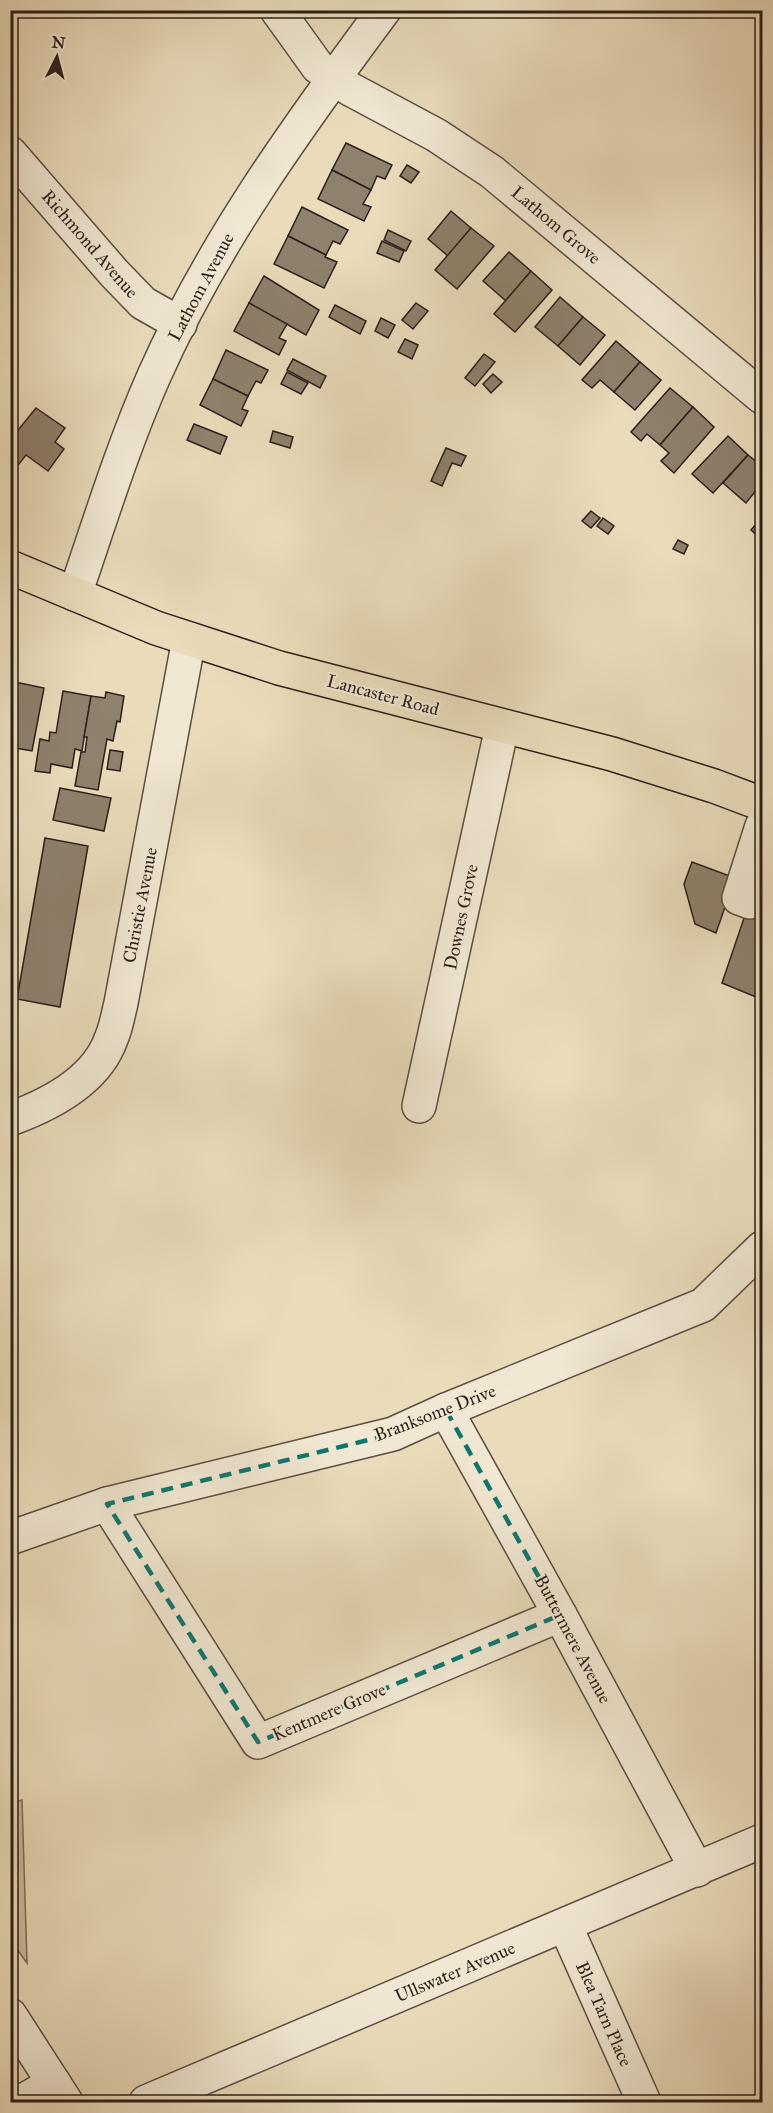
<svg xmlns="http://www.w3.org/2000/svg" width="773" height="2113" viewBox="0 0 773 2113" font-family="'IM FELL Great Primer',serif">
	<rect width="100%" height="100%" fill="#eadcbb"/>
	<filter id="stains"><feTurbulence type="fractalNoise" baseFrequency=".00333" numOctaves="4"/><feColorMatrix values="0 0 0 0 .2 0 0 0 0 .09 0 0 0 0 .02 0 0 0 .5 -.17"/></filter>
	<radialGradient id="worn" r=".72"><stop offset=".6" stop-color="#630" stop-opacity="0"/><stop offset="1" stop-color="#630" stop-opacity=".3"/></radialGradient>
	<path fill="#cabc9f" stroke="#7a6e5c" stroke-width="1.5" d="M 22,1800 L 27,1963 L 11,1941 L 11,1803 Z"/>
	<g fill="#8e816d" stroke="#2b1f19" stroke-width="1.5">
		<path d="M 346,143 L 392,165 L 385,179 L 377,176 L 371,190 L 332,170 Z"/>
		<path d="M 407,165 L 419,172 L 411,183 L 400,176 Z"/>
		<path d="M 332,170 L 371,190 L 363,204 L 371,207 L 364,221 L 318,199 Z"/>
		<path d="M 302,207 L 348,230 L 340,244 L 333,241 L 326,255 L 288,236 Z"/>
		<path d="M 451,211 L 471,228 L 448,256 L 428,239 Z"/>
		<path d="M 471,228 L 494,246 L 457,289 L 435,270 Z"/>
		<path d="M 388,230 L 411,241 L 406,251 L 384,240 Z"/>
		<path d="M 288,236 L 326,255 L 325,257 L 337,262 L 324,288 L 274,264 Z"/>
		<path d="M 382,241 L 404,251 L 399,262 L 377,253 Z"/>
		<path d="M 509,252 L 531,271 L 506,301 L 483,281 Z"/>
		<path d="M 531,271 L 552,290 L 515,332 L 494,314 Z"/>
		<path d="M 264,276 L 319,310 L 306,335 L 249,303 Z"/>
		<path d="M 560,297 L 583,317 L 558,346 L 535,327 Z"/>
		<path d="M 249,303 L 287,324 L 279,338 L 286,341 L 279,355 L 234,331 Z"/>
		<path d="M 416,303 L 428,311 L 413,329 L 402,320 Z"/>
		<path d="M 335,305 L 366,321 L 360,334 L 329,317 Z"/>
		<path d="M 583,317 L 605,335 L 580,365 L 558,346 Z"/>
		<path d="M 381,318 L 395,325 L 388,338 L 375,331 Z"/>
		<path d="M 405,339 L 418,345 L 412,359 L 398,352 Z"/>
		<path d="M 616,341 L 640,362 L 614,392 L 600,380 L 592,388 L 582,380 Z"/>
		<path d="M 226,350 L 268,370 L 261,383 L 256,381 L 248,396 L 213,379 Z"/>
		<path d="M 484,354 L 495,362 L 475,386 L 465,378 Z"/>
		<path d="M 293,359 L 326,376 L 320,388 L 287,370 Z"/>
		<path d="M 640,362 L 661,380 L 635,410 L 614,392 Z"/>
		<path d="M 287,372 L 308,383 L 301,394 L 281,384 Z"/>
		<path d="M 493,374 L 502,382 L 491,393 L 483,384 Z"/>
		<path d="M 213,379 L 248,396 L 242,409 L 248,411 L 241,426 L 200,405 Z"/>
		<path d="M 670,388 L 693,407 L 660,445 L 647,434 L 641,441 L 631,432 Z"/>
		<path d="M 693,407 L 714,427 L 674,473 L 661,461 L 669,453 L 660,445 Z"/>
		<path d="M 36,408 L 65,428 L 55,442 L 64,449 L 48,471 L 26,455 L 11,474 L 10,440 Z"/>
		<path d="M 194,424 L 227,437 L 220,454 L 187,440 Z"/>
		<path d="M 273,431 L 293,437 L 290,448 L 270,442 Z"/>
		<path d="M 728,436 L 748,455 L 713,493 L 692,474 Z"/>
		<path d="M 446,448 L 466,456 L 461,466 L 452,463 L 442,486 L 431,481 Z"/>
		<path d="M 748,455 L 762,466 L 762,483 L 746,503 L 723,483 Z"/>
		<path d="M 591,511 L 600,518 L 591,528 L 582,521 Z"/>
		<path d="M 762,517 L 762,540 L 751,530 Z"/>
		<path d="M 603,518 L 614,526 L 608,534 L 597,526 Z"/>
		<path d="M 678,540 L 688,545 L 684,554 L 673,549 Z"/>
		<path d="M 15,682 L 44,688 L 32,751 L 10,747 L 10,707 Z"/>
		<path d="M 63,691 L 91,696 L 82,751 L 75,749 L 72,768 L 51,764 L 50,773 L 35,771 L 40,739 L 49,741 L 50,732 L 56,733 Z"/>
		<path d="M 106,692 L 124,696 L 120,722 L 117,721 L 113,741 L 107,739 L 98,790 L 75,786 L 81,752 L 85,752 L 87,737 L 84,737 L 91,696 L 105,698 Z"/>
		<path d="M 110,750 L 123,752 L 120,771 L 107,769 Z"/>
		<path d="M 60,788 L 111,798 L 104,831 L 53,820 Z"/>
		<path d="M 45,838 L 88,846 L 60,1007 L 17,999 Z"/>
		<path d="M 692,862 L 735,878 L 716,933 L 695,924 L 684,884 Z"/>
		<path d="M 762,865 L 762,981 L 756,997 L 722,983 Z"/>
	</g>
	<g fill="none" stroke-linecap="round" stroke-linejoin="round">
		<g stroke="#5b4e42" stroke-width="36">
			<g id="minor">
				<path d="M 277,10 L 318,67 L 350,89 L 436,135 L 492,172 L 762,397"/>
				<path d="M 10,153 L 114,273 L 143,303 L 180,324"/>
				<path d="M 75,594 C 100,521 123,446 154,376 C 213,243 298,126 384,10"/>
				<path d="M 750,902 L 739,898 L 762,826"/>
				<path d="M 419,1106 L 502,727"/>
				<path d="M 10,1119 C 49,1105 96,1081 111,1039 C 116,1028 118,1015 121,1003 L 189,639"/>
				<path d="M 446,1410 L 560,1615 L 697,1870"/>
				<path d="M 107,1504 L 258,1742 L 560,1615"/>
				<path d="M 10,1538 L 107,1504 L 393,1434 L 446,1410 L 703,1305 L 762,1248"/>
				<path d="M 565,1925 L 644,2102"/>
				<path d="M 10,2015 L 66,2102"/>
				<path d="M 21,2102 L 54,2083"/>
				<path d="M 146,2102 L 762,1841"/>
			</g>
		</g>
		<g stroke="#2b1f19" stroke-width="36">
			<path id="major" d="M 10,567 L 156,628 L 279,668 L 612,754 L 714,786 L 762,804"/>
		</g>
		<use href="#minor" stroke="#f1e8d3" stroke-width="33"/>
		<use href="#major" stroke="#eadcbb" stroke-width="33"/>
	</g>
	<path fill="none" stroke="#0f766e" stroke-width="4.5" stroke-dasharray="12 8" stroke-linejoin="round" d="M 446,1410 L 560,1615 L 258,1742 L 107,1504 L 393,1434 Z"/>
	<g text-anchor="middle" stroke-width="4.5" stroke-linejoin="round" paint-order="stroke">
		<g font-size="18" fill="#2b1f19" stroke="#f1e8d3">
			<text transform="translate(556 225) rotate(40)" y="6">Lathom Grove</text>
			<text transform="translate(90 244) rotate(49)" y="6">Richmond Avenue</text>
			<text transform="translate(201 287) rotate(-62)" y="6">Lathom Avenue</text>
			<text transform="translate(383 695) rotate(15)" y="6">Lancaster Road</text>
			<text transform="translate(140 905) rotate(-79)" y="6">Christie Avenue</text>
			<text transform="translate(461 917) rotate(-78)" y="6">Downes Grove</text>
			<text transform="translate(435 1413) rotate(-21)" y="6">Branksome Drive</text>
			<text transform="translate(573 1639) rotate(62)" y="6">Buttermere Avenue</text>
			<text transform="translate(329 1712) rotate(-23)" y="6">Kentmere Grove</text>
			<text transform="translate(455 1972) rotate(-23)" y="6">Ullswater Avenue</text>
			<text transform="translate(604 2014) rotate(66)" y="6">Blea Tarn Place</text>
		</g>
	</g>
	<rect width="773" height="2113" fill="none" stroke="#eadcbb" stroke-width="36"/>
	<rect x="12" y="12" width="749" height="2089" fill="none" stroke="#2b1f19" stroke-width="3"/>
	<rect x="18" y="18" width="737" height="2077" fill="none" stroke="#2b1f19" stroke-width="1.5"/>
	<g transform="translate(57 57) rotate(6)" stroke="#f1e8d3" stroke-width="4.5" paint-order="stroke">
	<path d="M0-4.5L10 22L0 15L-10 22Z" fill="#2b1f19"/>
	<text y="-9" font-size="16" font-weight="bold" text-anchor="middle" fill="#2b1f19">N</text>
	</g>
	<rect width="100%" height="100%" filter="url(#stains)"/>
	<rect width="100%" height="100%" fill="url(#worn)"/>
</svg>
